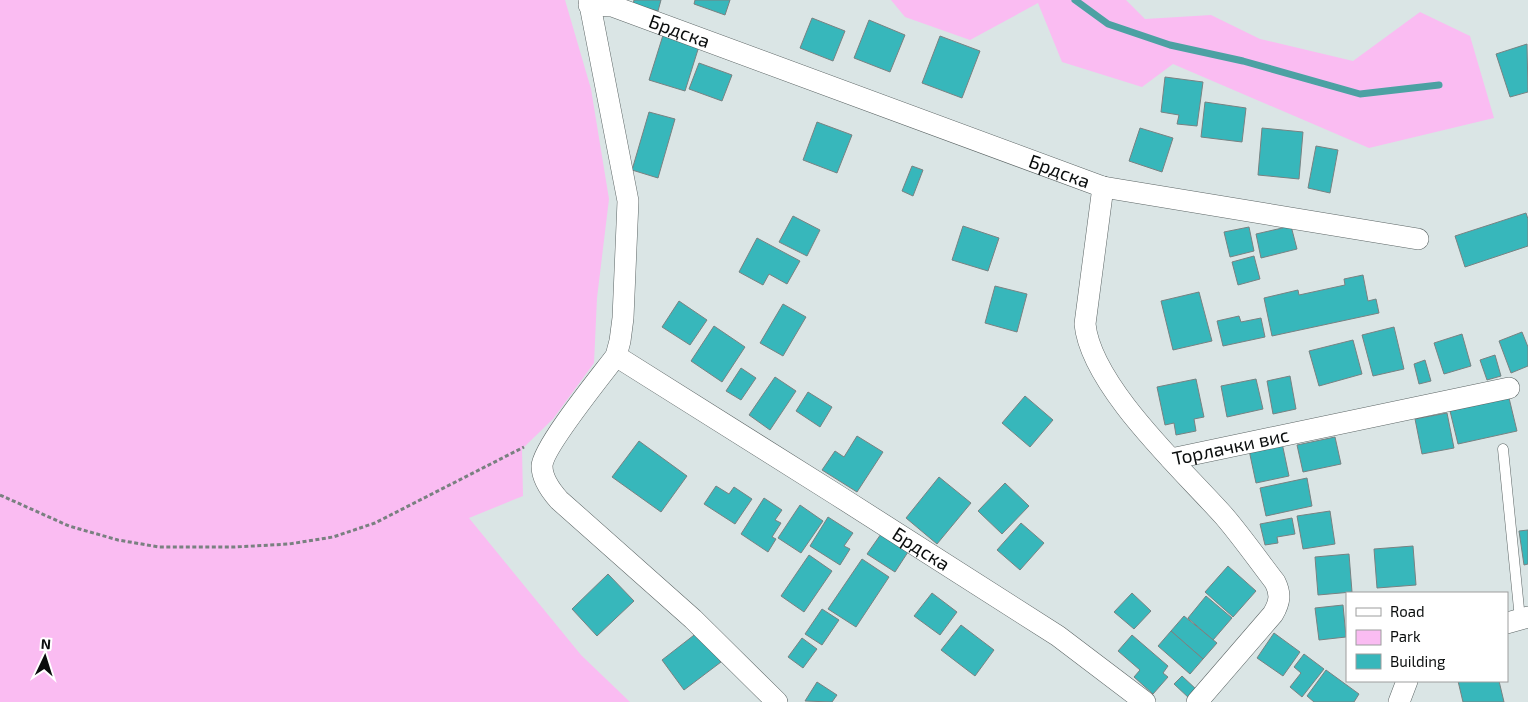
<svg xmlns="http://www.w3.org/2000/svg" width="1528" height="702" viewBox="0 0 1528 702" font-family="'Exo 2',sans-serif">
	<rect width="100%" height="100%" fill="#dae5e5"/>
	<g fill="#fabcf2">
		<path d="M 0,0 L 565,0 L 591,89 L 609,199 L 597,298 L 594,363 L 553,419 L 522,449 L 523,496 L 469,518 L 581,655 L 630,702 L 0,702 Z"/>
		<path d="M 891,0 L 1126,0 L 1145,19 L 1211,15 L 1260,39 L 1353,61 L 1420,12 L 1470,36 L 1494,118 L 1369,148 L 1173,64 L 1142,87 L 1062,62 L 1038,3 L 970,40 L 905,17 Z"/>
	</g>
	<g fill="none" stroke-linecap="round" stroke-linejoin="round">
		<path stroke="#4ca1a3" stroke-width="7" d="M 1075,0 L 1108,24 L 1170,45 L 1243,61 L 1360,94 L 1439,85"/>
	</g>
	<g fill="#37b7bb" stroke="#788282">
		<path d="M 634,0 L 661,0 L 658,11 L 633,4 Z"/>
		<path d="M 695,0 L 730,0 L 725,15 L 694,4 Z"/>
		<path d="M 812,18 L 845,31 L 833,61 L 800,48 Z"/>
		<path d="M 869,20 L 905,35 L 890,72 L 854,58 Z"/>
		<path d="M 664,32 L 700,43 L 685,91 L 649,80 Z"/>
		<path d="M 940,36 L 980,51 L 962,98 L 922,83 Z"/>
		<path d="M 1527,44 L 1528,92 L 1510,97 L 1496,54 Z"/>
		<path d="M 699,63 L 732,75 L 722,101 L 689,89 Z"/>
		<path d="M 1165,77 L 1203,82 L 1197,126 L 1177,124 L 1179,115 L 1161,112 Z"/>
		<path d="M 1205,102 L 1246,108 L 1242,142 L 1201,137 Z"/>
		<path d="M 649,112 L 675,119 L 658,178 L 632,170 Z"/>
		<path d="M 817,122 L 852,135 L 837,173 L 803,160 Z"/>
		<path d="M 1140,128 L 1173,138 L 1162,172 L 1129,161 Z"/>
		<path d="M 1262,128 L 1303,132 L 1299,179 L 1258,175 Z"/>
		<path d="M 1316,146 L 1338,150 L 1330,193 L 1308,188 Z"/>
		<path d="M 912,166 L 923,170 L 913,196 L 902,191 Z"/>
		<path d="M 1526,213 L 1528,219 L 1528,246 L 1465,267 L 1455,236 Z"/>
		<path d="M 793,216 L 820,230 L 807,256 L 779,242 Z"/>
		<path d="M 963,226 L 999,238 L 988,271 L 952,260 Z"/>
		<path d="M 1291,226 L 1297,249 L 1261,258 L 1256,234 Z"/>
		<path d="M 1249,227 L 1254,251 L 1230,257 L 1224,232 Z"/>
		<path d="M 757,238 L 800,261 L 787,284 L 769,274 L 763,285 L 739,272 Z"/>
		<path d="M 1254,256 L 1260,279 L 1238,285 L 1232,262 Z"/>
		<path d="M 1363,275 L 1368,301 L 1376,299 L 1379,313 L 1272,336 L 1264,298 L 1298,290 L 1299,295 L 1345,285 L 1344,279 Z"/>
		<path d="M 995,286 L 1027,294 L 1017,332 L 985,323 Z"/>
		<path d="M 1199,292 L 1212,341 L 1173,350 L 1161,301 Z"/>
		<path d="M 679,301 L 707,320 L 690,345 L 662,327 Z"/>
		<path d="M 783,304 L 806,317 L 783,356 L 760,343 Z"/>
		<path d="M 1239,316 L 1241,322 L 1261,318 L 1265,337 L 1223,346 L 1217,321 Z"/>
		<path d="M 714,326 L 745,347 L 722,382 L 691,361 Z"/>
		<path d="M 1394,327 L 1404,369 L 1373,376 L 1362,335 Z"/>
		<path d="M 1522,332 L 1528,347 L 1528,366 L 1511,373 L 1499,341 Z"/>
		<path d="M 1462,334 L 1471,366 L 1444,374 L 1434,343 Z"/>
		<path d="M 1353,340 L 1362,374 L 1319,386 L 1309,351 Z"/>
		<path d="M 1495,355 L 1501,376 L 1487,380 L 1480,360 Z"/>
		<path d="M 1425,360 L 1431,381 L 1419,384 L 1414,364 Z"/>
		<path d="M 741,368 L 756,378 L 741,400 L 726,391 Z"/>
		<path d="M 1290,376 L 1296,409 L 1273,414 L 1267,381 Z"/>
		<path d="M 775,377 L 796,391 L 770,430 L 749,415 Z"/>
		<path d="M 1196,379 L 1204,417 L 1194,419 L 1196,431 L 1176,435 L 1174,423 L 1165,425 L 1157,387 Z"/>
		<path d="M 1256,379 L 1263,409 L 1227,417 L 1221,386 Z"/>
		<path d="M 808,392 L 832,407 L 820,427 L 796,411 Z"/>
		<path d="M 1025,396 L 1053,420 L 1030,447 L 1002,423 Z"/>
		<path d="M 1509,398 L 1517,431 L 1458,444 L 1450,411 Z"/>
		<path d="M 1447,413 L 1454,448 L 1422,454 L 1415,419 Z"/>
		<path d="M 857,436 L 883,452 L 857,492 L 822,470 L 835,451 L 844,457 Z"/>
		<path d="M 1335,437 L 1341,464 L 1303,472 L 1297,445 Z"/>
		<path d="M 639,441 L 687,476 L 661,512 L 612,477 Z"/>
		<path d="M 1282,443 L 1289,476 L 1256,483 L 1249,450 Z"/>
		<path d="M 939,477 L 971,503 L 937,544 L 906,518 Z"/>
		<path d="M 1307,478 L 1312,506 L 1266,516 L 1260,488 Z"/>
		<path d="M 1005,483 L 1029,506 L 1002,534 L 978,511 Z"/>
		<path d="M 716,486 L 729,494 L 734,487 L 752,499 L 735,524 L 704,504 Z"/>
		<path d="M 764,498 L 782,510 L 775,520 L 781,523 L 772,537 L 776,539 L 768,552 L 741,534 Z"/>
		<path d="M 800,505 L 823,521 L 801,553 L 778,538 Z"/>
		<path d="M 1330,511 L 1335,544 L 1303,549 L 1297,516 Z"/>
		<path d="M 828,517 L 853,533 L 844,546 L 850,549 L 840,565 L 810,546 Z"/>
		<path d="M 1292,518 L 1295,534 L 1277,537 L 1278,543 L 1265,545 L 1260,524 Z"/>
		<path d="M 1021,523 L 1044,543 L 1020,570 L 997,550 Z"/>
		<path d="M 1528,530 L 1528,564 L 1524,565 L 1519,531 Z"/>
		<path d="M 881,534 L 908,552 L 895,572 L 867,554 Z"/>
		<path d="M 1413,546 L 1416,585 L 1377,588 L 1374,549 Z"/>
		<path d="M 1349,554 L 1352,592 L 1318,595 L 1315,557 Z"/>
		<path d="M 809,555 L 832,571 L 804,612 L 781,596 Z"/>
		<path d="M 862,559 L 889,577 L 856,627 L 828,609 Z"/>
		<path d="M 1228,566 L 1256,591 L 1233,617 L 1205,592 Z"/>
		<path d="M 608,574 L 634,601 L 597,636 L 572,609 Z"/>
		<path d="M 932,593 L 957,612 L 940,635 L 914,616 Z"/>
		<path d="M 1132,593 L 1151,611 L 1134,629 L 1114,612 Z"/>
		<path d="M 1206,596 L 1232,618 L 1213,640 L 1188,618 Z"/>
		<path d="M 1343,605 L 1346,637 L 1319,640 L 1315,608 Z"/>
		<path d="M 822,609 L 839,620 L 822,645 L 805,634 Z"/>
		<path d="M 1184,616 L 1217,643 L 1203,659 L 1171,631 Z"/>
		<path d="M 961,625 L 994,650 L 975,676 L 941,650 Z"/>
		<path d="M 1171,631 L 1203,659 L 1190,674 L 1158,646 Z"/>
		<path d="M 698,632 L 721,662 L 684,690 L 662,660 Z"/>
		<path d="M 1274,633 L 1300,652 L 1283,676 L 1257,658 Z"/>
		<path d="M 1132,635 L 1168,666 L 1163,673 L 1168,677 L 1153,694 L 1134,677 L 1140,670 L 1118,651 Z"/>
		<path d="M 802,638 L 817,649 L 803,668 L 788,657 Z"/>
		<path d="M 1304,654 L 1324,669 L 1302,697 L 1290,687 L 1301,673 L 1294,667 Z"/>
		<path d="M 1326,670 L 1359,694 L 1354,702 L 1314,702 L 1307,696 Z"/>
		<path d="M 1182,676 L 1198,691 L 1190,699 L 1174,684 Z"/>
		<path d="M 1458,681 L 1499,681 L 1504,702 L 1463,702 Z"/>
		<path d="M 817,682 L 837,695 L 832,702 L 805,701 Z"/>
	</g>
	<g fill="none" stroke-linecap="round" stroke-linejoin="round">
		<g stroke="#5c6565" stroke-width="11">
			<path id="lane" d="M 1503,449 L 1520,619"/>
		</g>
		<g stroke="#5c6565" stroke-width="22">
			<g id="street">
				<path d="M 589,0 L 628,201 L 623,318 L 620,341 L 616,356 C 601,376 543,447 542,466 C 542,479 551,491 559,500 L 693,619 L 777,702"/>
				<path id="s1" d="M 589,5 L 612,6 L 1103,187 L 1418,239"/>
				<path d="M 1103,187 L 1085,324 C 1091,386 1183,470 1224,516 C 1242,537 1258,560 1275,582 C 1281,594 1280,602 1273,614 L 1197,702"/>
				<path id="s2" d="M 616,356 L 837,495 L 1058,636 L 1145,702"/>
				<path id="s3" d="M 1171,459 L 1509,388"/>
				<path d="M 1507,623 L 1528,617"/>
				<path d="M 1399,702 L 1407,681"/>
			</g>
		</g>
		<path stroke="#798080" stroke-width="3" stroke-dasharray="4 2.5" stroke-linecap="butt" d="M 0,495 L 69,526 L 118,540 L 159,547 L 235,547 L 289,544 L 333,537 L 375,523 L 524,447"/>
		<use href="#lane" stroke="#fff" stroke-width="10"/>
		<use href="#street" stroke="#fff" stroke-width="21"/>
	</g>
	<g text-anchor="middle" stroke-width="4" stroke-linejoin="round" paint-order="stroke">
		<g font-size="19" fill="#0a0d0d" stroke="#fff">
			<text dy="7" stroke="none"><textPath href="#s1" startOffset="95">Брдска</textPath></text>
			<text dy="7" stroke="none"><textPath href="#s1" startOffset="500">Брдска</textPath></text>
			<text dy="7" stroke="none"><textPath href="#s3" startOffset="61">Торлачки вис</textPath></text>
			<text dy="7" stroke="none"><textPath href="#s2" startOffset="361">Брдска</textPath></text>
		</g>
	</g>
	<rect x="1346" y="592" width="162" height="90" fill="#ffffff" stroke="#9d9e9e"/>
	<rect x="1356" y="608" width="25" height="8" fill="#ffffff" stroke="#9d9e9e"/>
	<text x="1390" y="617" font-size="15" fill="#0a0d0d">Road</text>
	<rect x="1356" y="630" width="25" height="15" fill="#fabcf2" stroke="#9d9e9e"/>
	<text x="1390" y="642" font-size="15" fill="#0a0d0d">Park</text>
	<rect x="1356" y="654" width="25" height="15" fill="#37b7bb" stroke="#9d9e9e"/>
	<text x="1390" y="667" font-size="15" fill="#0a0d0d">Building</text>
	<g transform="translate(45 657) rotate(4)" stroke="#ffffff" stroke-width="4" paint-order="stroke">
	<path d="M0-4L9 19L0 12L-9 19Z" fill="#0a0d0d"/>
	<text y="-8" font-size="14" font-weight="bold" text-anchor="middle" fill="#0a0d0d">N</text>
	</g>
</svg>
